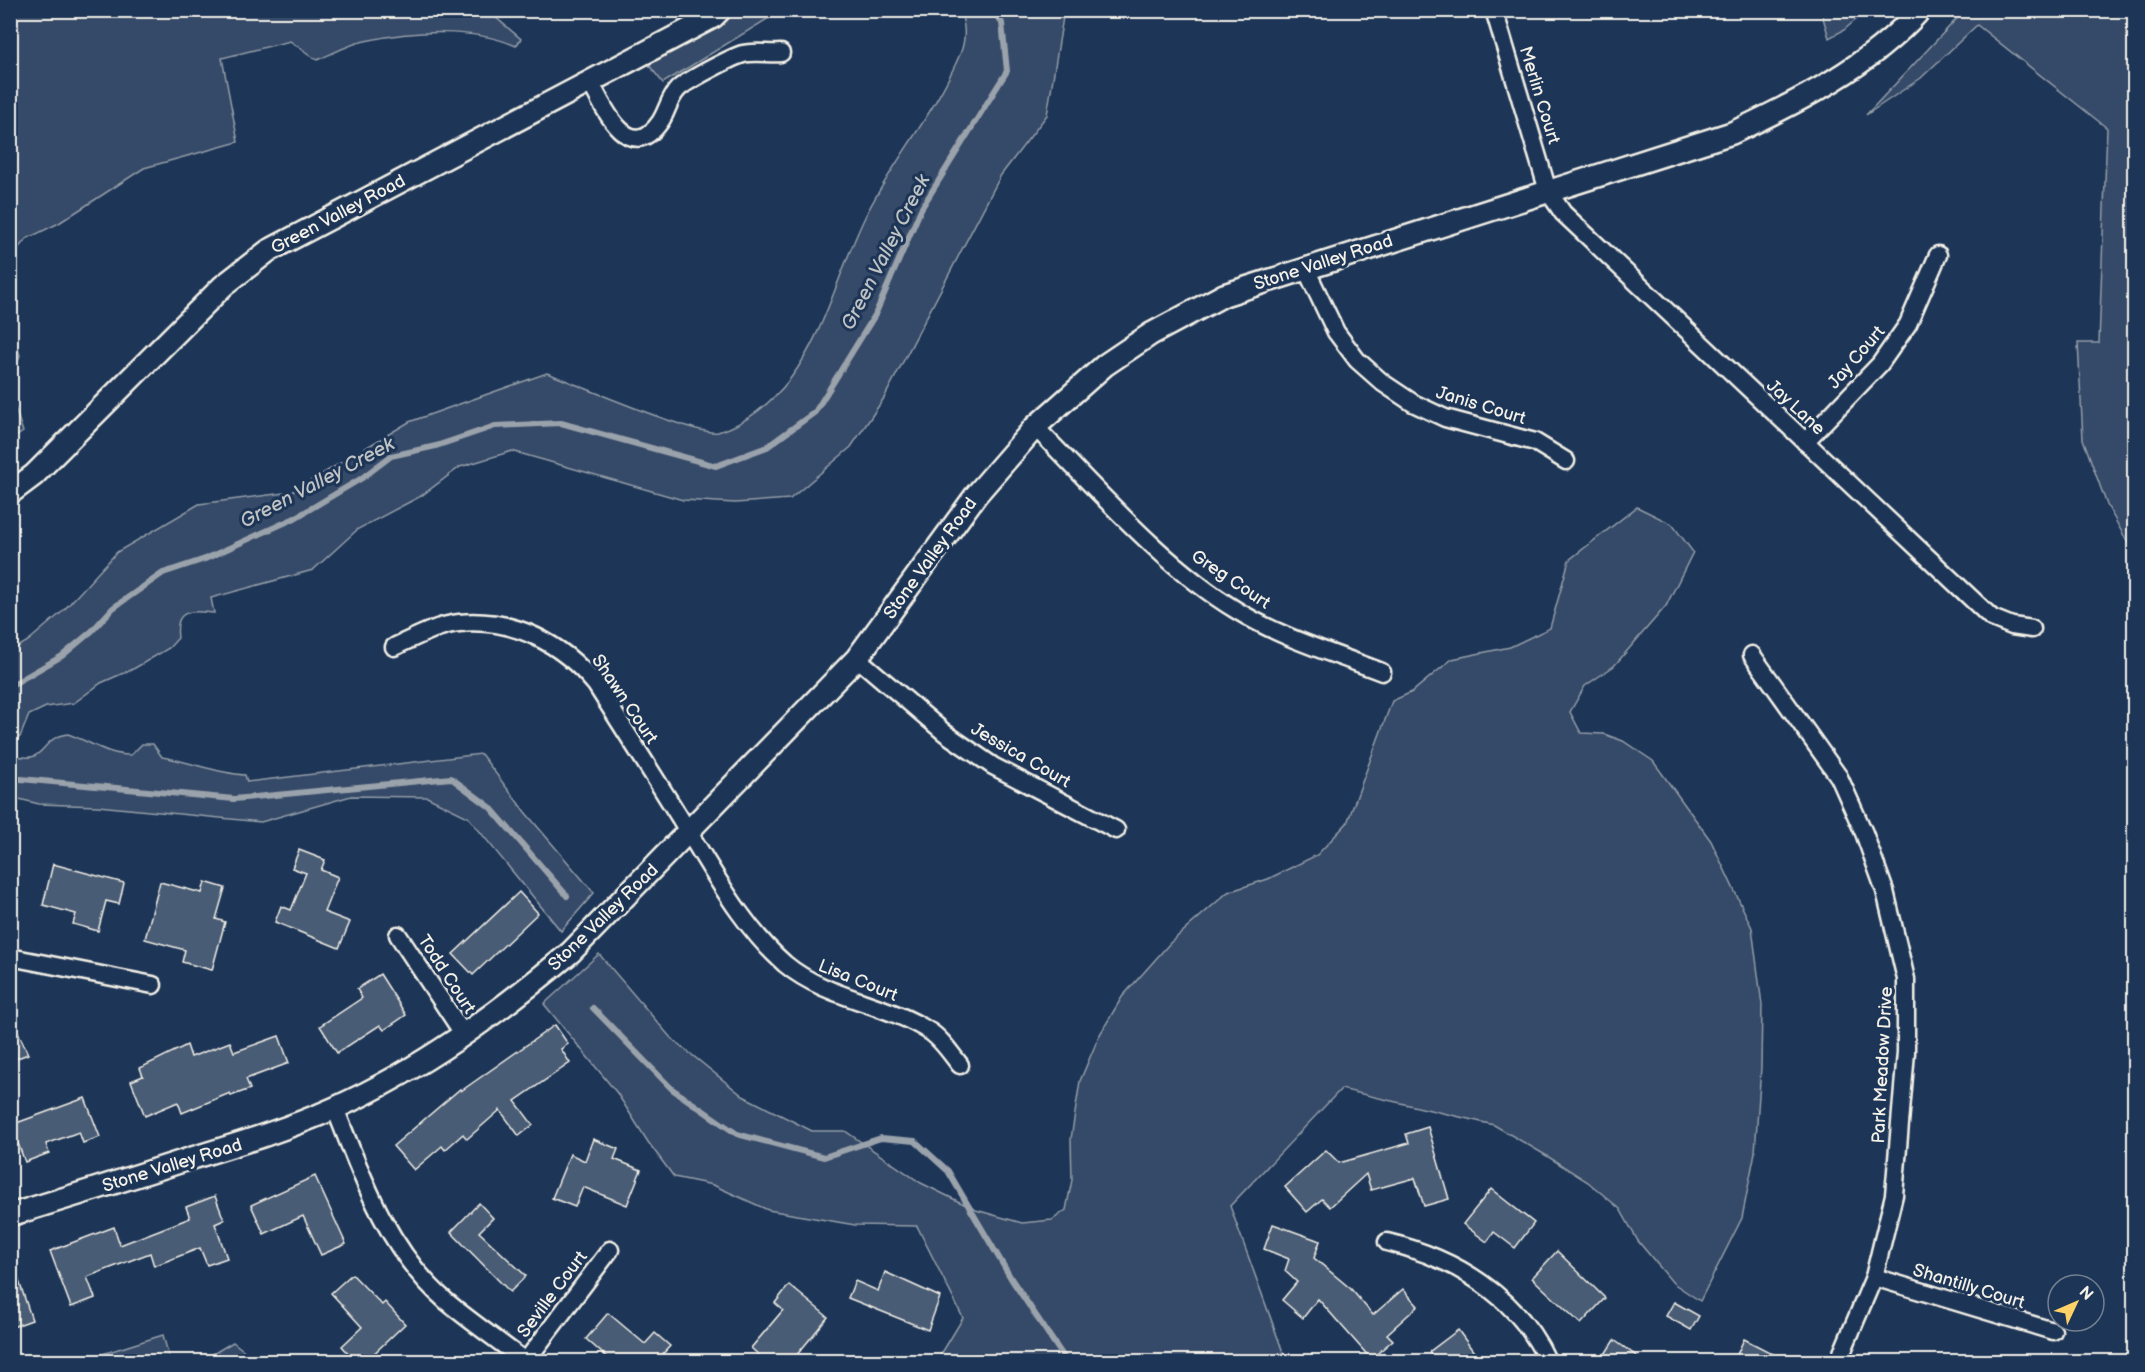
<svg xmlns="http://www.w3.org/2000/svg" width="2145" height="1372" viewBox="0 0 2145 1372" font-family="'Balsamiq Sans',sans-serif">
	<rect width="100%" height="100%" fill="#1d3557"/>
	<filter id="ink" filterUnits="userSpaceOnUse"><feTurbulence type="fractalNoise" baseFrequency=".0167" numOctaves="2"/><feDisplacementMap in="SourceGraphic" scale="12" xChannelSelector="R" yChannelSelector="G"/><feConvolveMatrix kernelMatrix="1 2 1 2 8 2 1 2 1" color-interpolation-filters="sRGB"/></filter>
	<g filter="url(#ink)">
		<g fill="#354a67" stroke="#949ea8" stroke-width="1.5">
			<path d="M 11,10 L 488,11 L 521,39 L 516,46 C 473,27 411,31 365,41 C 349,44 332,54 317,60 L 290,41 L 222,58 L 238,142 L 144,168 L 59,223 L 26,239 L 11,257 Z"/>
			<path d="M 1965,10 L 2134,11 L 2134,554 L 2107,505 L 2083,439 L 2078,343 L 2099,343 L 2107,128 L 1977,25 L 1921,78 L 1866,115 Z"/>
			<path d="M 734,11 L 776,11 L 769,18 L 663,83 L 645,60 L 714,26 Z"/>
			<path d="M 960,11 L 1064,11 L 1047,115 L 1001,175 L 884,398 L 851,447 L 790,499 L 735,503 L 683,500 L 512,451 L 460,467 L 421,496 L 358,529 L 313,570 L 211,598 L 214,613 C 191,611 174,608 178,638 L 169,648 L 135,668 L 101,683 L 74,703 L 46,707 L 29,715 L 20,737 L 11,742 L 11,651 L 28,641 L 62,612 L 117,552 L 199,504 L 292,492 L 409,422 L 547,373 C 574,383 698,437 718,432 C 746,424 772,402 790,379 C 827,330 840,265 868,211 C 896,157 936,111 960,54 C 966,40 965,24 960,11 Z"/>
			<path d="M 1821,11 L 1866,11 L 1844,30 L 1829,38 Z"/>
			<path d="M 11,331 L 20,355 L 11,385 L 10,331 Z"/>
			<path d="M 10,393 L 23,432 L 11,440 L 10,440 Z"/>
			<path d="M 1637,507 L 1672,524 L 1693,552 L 1666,606 L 1614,666 L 1585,686 L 1570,712 L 1581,733 L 1604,734 L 1623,741 L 1653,761 L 1711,841 L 1752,928 L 1762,1005 L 1761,1067 L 1755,1152 L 1742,1218 L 1700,1301 L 1673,1283 L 1638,1241 L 1620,1209 L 1588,1182 L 1547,1156 L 1494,1125 L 1341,1089 L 1230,1206 L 1284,1355 L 1290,1361 L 937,1361 L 963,1318 L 917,1226 L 855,1225 L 768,1210 L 713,1185 L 674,1177 L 648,1142 L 617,1093 L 544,1004 L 599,954 L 671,1038 L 743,1096 L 812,1131 L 845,1131 L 921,1183 L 976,1210 L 1022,1223 L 1052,1220 L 1066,1210 L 1072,1180 L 1071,1139 L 1080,1081 L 1099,1036 L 1122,997 L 1170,943 L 1228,892 L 1268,879 L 1317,855 L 1347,823 L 1392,701 L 1412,692 L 1452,659 L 1510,647 L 1550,628 L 1569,560 Z"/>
			<path d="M 68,734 C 89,741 109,756 131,755 L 142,744 L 153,744 L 162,757 C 191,762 216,773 245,775 L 247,782 L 481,754 L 525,812 L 594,893 L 561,931 L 468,817 L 427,797 L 351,796 L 261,822 L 98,806 L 39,804 L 11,797 L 11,754 C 48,767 37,738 68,734 Z"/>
			<path d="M 163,1335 L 170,1361 L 80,1361 Z"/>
			<path d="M 233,1342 L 257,1361 L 201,1361 Z"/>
		</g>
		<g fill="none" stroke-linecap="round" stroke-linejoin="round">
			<g stroke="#9aa2ab" stroke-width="6">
				<path d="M 10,686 L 62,656 L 92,631 L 113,608 L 163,573 L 205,559 L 295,518 L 362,478 L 391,456 L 436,446 L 495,426 L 561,423 L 716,466 L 767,447 L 815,412 L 875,315 L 921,209 L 1007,71 L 1002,23 L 993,10"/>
				<path d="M 10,778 L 234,799 L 451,778 L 490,807 L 567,896"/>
				<path d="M 593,1008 L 672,1089 L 737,1134 L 824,1157 L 881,1138 L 915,1141 L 948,1171 L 1012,1280 L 1067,1362"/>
			</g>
		</g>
		<g fill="#485b74" stroke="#f4f1e8" stroke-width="1.5">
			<path d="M 299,850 L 325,860 L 321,870 L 338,877 L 324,912 L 350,922 L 339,948 L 275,922 L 281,906 L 291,910 L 306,873 L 292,868 Z"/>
			<path d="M 53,864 L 124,883 L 119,904 L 106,901 L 98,931 L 73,924 L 76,914 L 43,905 Z"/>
			<path d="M 160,882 L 202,893 L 205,882 L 225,888 L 216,919 L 225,922 L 212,970 L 182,962 L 185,950 L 145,939 Z"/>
			<path d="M 519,892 L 538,913 L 473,975 L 453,954 Z"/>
			<path d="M 380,974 L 406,1015 L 384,1030 L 380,1025 L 337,1053 L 320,1026 L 362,998 L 357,989 Z"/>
			<path d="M 10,1014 L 28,1054 L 10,1061 Z"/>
			<path d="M 555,1025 L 568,1044 L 561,1049 L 570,1063 L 515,1101 L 533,1125 L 519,1136 L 500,1110 L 467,1139 L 463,1134 L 445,1150 L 442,1146 L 414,1170 L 393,1146 L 460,1089 L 461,1091 Z"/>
			<path d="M 279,1036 L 289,1063 L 246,1079 L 250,1089 L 231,1096 L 230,1093 L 182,1113 L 178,1102 L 145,1116 L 131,1081 L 143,1076 L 140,1068 L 187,1045 L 191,1057 L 230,1042 L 234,1052 Z"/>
			<path d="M 85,1098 L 100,1137 L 83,1143 L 79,1132 L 46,1144 L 49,1153 L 25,1162 L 11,1125 Z"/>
			<path d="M 1428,1127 L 1449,1199 L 1424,1206 L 1415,1178 L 1371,1190 L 1366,1174 L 1330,1207 L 1322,1199 L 1307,1212 L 1285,1187 L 1326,1150 L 1339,1163 L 1409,1143 L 1406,1134 Z"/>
			<path d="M 593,1139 L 618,1149 L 614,1159 L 641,1170 L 627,1205 L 583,1187 L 575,1207 L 552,1198 L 570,1154 L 585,1161 Z"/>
			<path d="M 315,1176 L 346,1244 L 321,1255 L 303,1216 L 264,1234 L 251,1205 Z"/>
			<path d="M 1491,1189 L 1534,1223 L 1515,1248 L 1494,1232 L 1487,1242 L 1463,1224 Z"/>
			<path d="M 215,1196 L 224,1220 L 215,1224 L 227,1258 L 207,1265 L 200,1248 L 154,1266 L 150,1253 L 87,1277 L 95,1298 L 71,1307 L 50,1251 L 114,1227 L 120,1245 L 190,1218 L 186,1207 Z"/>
			<path d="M 479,1203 L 493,1218 L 479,1232 L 526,1276 L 510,1292 L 451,1232 Z"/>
			<path d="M 1273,1224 L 1320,1241 L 1314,1258 L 1351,1289 L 1373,1315 L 1403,1289 L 1418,1306 L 1387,1334 L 1393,1340 L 1371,1359 L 1318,1299 L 1303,1318 L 1282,1300 L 1297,1282 L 1285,1271 L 1289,1259 L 1264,1249 Z"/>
			<path d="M 1557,1251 L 1605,1298 L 1581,1324 L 1532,1278 Z"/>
			<path d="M 13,1263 L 32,1320 L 10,1328 L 10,1264 Z"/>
			<path d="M 885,1272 L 940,1297 L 928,1330 L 848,1298 L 855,1281 L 878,1291 Z"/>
			<path d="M 352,1274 L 382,1305 L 385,1302 L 405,1324 L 365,1362 L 356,1362 L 342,1346 L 362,1327 L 331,1293 Z"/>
			<path d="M 789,1285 L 828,1317 L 791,1362 L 767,1362 L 751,1348 L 783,1310 L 775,1303 Z"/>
			<path d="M 1674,1302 L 1699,1316 L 1691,1330 L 1666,1316 Z"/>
			<path d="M 608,1313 L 645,1344 L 655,1333 L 670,1346 L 660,1357 L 665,1362 L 612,1362 L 586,1339 Z"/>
			<path d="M 1458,1330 L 1481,1362 L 1436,1362 L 1429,1352 Z"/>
			<path d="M 1744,1339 L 1789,1362 L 1744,1362 L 1736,1357 Z"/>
			<path d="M 1614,1340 L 1645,1362 L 1600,1362 Z"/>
		</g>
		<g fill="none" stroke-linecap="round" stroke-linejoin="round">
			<g stroke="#f4f1e8" stroke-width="21">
				<g id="minor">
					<path d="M 1494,10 L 1548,191 L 1563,213 L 1992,618 L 2012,626 L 2032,629"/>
					<path d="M 590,81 C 603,107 629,166 660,122 C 667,112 669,98 678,89 C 686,81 732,57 743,54 C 754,51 769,54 781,53"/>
					<path d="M 1305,267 L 1336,332 L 1357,360 L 1383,383 L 1413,403 L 1445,418 L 1535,442 L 1566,461"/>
					<path d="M 1035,427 C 1095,487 1163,566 1236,610 C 1281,638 1333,653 1382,672"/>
					<path d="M 1805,442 L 1880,364 L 1908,324 L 1938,255"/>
					<path d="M 394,647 C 414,638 437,625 459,623 C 514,618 562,643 596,685 C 628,735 660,785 691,836 C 718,880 745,929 785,964 C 827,999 884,1002 929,1031 C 941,1038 951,1054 960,1065"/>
					<path d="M 1752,655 L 1839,777 L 1864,833 L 1885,891 L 1906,979 L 1906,1052 L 1894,1195 L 1874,1277 L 1838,1362"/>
					<path d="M 857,658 L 945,733 L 993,766 L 1116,830"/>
					<path d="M 398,935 L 464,1035"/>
					<path d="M 10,957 L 153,985"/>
					<path d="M 335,1108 C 362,1177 388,1251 446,1301 C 471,1322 499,1341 526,1362"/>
					<path d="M 1387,1242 C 1455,1258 1518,1296 1548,1362"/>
					<path d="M 1874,1277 L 2053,1331"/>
					<path d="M 526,1361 L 610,1250"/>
				</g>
			</g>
			<g stroke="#f4f1e8" stroke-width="26">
				<g id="tertiary">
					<path d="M 10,493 L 34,475 L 223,286 L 268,251 L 713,17 L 720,10"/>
					<path d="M 10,1215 C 70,1197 130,1178 189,1159 C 238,1144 288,1129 335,1108 C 422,1069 498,1013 571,952 L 857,658 L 976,495 L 1035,427 L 1105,365 L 1151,334 L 1224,295 L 1732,133 C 1800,101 1869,67 1920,10"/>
				</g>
			</g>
			<use href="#minor" stroke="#1d3557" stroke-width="16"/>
			<use href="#tertiary" stroke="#1d3557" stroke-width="21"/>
		</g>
	</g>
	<g text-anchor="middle" stroke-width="6" stroke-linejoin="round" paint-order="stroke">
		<g font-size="18" fill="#f4f1e8" stroke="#1d3557">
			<text transform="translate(1540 95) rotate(73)" y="6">Merlin Court</text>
			<text transform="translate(338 214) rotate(-28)" y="6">Green Valley Road</text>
			<text transform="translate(1323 262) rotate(-18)" y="6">Stone Valley Road</text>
			<text transform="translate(1856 357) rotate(-49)" y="6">Jay Court</text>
			<text transform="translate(1481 405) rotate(17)" y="6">Janis Court</text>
			<text transform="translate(1796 407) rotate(43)" y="6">Jay Lane</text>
			<text transform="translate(930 558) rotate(-54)" y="6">Stone Valley Road</text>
			<text transform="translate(1231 579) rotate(34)" y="6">Greg Court</text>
			<text transform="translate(625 699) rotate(56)" y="6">Shawn Court</text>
			<text transform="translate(1021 755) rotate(30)" y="6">Jessica Court</text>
			<text transform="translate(603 917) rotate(-44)" y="6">Stone Valley Road</text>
			<text transform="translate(447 974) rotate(57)" y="6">Todd Court</text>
			<text transform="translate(858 980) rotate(22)" y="6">Lisa Court</text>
			<text transform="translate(1882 1065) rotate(-87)" y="6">Park Meadow Drive</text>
			<text transform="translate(172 1165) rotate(-17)" y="6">Stone Valley Road</text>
			<text transform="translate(1969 1286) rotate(17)" y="6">Shantilly Court</text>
			<text transform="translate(552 1294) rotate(-53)" y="6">Seville Court</text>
		</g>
		<g font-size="20" font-style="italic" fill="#c0c3c4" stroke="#1d3557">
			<text transform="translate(885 252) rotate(-63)" y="7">Green Valley Creek</text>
			<text transform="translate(317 482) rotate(-28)" y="7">Green Valley Creek</text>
		</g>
	</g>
	<rect width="2145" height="1372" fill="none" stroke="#1d3557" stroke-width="36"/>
	<rect x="18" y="18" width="2109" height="1336" fill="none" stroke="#f4f1e8" stroke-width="2" filter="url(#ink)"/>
	<g transform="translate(2076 1303) rotate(46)"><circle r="28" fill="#1d3557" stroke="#738091" stroke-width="1.5"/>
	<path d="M0-4.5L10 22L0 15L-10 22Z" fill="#ffd166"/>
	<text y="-9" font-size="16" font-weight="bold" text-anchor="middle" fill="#f4f1e8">N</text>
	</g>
</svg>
